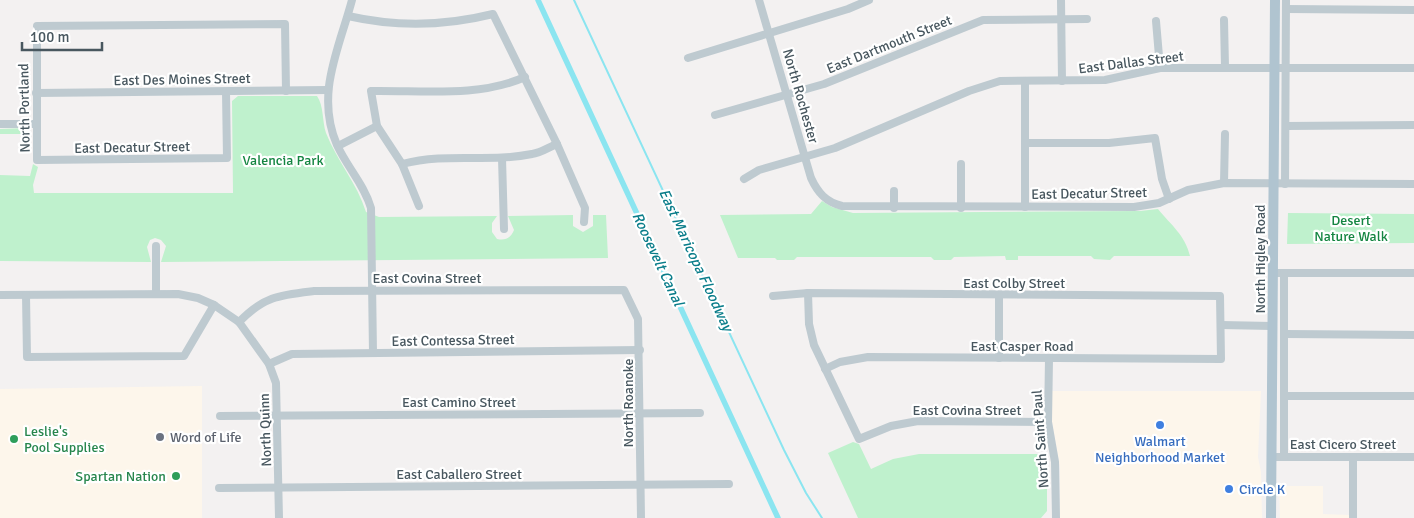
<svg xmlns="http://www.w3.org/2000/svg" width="1414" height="518" viewBox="0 0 1414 518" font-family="Signika,sans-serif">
	<rect width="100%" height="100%" fill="#f3f1f1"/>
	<g fill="#fdf6eb">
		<path d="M 202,386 L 202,518 L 0,518 L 0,389 Z"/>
		<path d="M 1052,391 L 1261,391 L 1258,457 L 1261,472 L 1262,518 L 1060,518 L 1060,467 L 1052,422 Z"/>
		<path d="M 1279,486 L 1323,486 L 1323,514 L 1350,515 L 1350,518 L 1280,518 Z"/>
	</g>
	<g fill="#bff1cd">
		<path d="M 238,96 L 317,96 C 324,106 322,121 326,133 C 337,161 357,183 366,212 L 379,217 L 497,216 L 492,223 L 492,232 L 497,239 C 505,241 511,238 514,230 L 508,216 L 573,215 L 573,226 L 583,232 L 593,226 L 593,215 L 606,215 L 608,258 L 161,262 L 166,246 L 161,240 L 155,238 L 150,240 L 147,247 L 151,262 L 0,261 L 0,175 L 30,176 L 33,164 L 38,167 L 33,185 L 34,193 L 233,193 L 232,101 Z"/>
		<path d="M 0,129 L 26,128 L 31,134 L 0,134 L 0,169 Z"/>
		<path d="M 822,201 L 832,207 L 853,213 L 1140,211 L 1158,209 C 1171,225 1185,235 1190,256 L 1114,256 L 1110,260 L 1094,259 L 1091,256 L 1018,256 L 1018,260 L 1006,260 L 1005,256 L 954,257 L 951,260 L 934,260 L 931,257 L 797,257 L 794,260 L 777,260 L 775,258 L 738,258 L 720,215 L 811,214 Z"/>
		<path d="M 1288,213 L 1414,214 L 1414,243 L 1287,244 Z"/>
		<path d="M 853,442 L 859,444 L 871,469 L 893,459 L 919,454 L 1047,454 L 1047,511 L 1041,518 L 858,518 L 828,453 Z"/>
	</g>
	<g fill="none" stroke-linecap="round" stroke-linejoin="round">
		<path stroke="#8be5f0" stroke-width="2" d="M 574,0 L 784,450 L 806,493 L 822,518"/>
		<path stroke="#8be5f0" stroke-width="5.5" d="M 538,0 L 778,518"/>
		<g stroke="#becad0" stroke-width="8">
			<path d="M 352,0 C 339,49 315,94 337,145 C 347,167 364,184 371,208 L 373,353"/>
			<path d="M 759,0 L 811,178 C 818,193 826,202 842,206 L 1134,207 L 1159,203 L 1188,190 L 1224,183 L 1414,184"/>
			<path d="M 1061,0 L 1062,81"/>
			<path d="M 1286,9 L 1414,10"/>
			<path d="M 348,16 C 396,27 445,26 493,14 L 557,144 L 585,208 L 584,222"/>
			<path d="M 1224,20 L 1225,67"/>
			<path d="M 1156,21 L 1160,68"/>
			<path d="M 688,58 L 848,9 L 869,0"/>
			<path d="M 1025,81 L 1025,207"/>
			<path d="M 226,92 L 227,158 L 37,160 L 37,26 L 285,24 L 286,91"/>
			<path d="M 36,93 L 327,90"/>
			<path d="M 715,115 L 824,84 L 983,20 L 1087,19"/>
			<path d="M 0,124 L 36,124"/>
			<path d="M 1286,126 L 1414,125"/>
			<path d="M 1025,143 L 1109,143 L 1155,138 L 1162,179 L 1169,199"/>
			<path d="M 338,146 L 377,126"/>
			<path d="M 502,158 L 504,229"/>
			<path d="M 402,164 C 448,152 488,163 532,154 C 541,153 549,147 557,144"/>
			<path d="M 744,179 L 759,170 L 835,148 L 969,91 L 1000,81 L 1105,80 L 1160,68 L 1414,68"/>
			<path d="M 1224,183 L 1225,134"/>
			<path d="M 1285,184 L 1286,0"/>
			<path d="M 419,206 L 402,164 L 377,126 L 371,91 C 421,90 478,98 525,77"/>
			<path d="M 894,208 L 894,191"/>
			<path d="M 961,208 L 961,164"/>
			<path d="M 1273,273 L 1414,273"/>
			<path d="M 808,293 L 809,324 L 814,345 L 859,439 L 891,426 L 918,421 L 1048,422"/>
			<path d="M 156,294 L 156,246"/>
			<path d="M 0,295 L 178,294 L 198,298 L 214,305"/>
			<path d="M 26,295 L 27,357 L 184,356 L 214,305 L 239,322 L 269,364 L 276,383 L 279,518"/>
			<path d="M 773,296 L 808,293 L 1220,296 L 1221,359 L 868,357 L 840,362 L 825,369"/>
			<path d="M 239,322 C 264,296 280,295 314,291 L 624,290 L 638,319 L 641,518"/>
			<path d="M 1221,325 L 1273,326"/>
			<path d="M 1285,334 L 1414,335"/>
			<path d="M 999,358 L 999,295"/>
			<path d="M 1049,359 L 1048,422 L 1055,462 L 1056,518"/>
			<path d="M 269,364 L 292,354 L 640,350"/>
			<path d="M 1285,396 L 1414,396"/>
			<path d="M 220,416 L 700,413"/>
			<path d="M 1272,457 L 1414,457"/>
			<path d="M 1284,457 L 1284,273"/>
			<path d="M 1353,457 L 1353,518"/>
			<path d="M 219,488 L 729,484"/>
		</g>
		<path stroke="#b0c4d0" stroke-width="10" d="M 1271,518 L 1275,0"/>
	</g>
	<g fill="#3f7fe0" stroke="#fff" stroke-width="2">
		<circle cx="1160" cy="425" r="5"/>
		<circle cx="1229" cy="489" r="5"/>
	</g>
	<circle fill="#6b7280" stroke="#fff" stroke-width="2" cx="160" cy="437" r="5"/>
	<g fill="#2e9e5b" stroke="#fff" stroke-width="2">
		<circle cx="14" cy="439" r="5"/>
		<circle cx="176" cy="476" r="5"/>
	</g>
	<g text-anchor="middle" stroke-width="4.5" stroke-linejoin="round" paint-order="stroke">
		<g font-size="14" fill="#48575f" stroke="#fff">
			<text transform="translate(889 44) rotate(-22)" y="5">East Dartmouth Street</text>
			<text transform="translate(1131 62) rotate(-7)" y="5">East Dallas Street</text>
			<text transform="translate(182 79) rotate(-1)" y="5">East Des Moines Street</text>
			<text transform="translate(801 96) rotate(74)" y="5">North Rochester</text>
			<text transform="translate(24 108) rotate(-91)" y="5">North Portland</text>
			<text transform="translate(132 147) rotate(-1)" y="5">East Decatur Street</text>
			<text transform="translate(1089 193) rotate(-1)" y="5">East Decatur Street</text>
			<text transform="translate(1260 259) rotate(-90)" y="5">North Higley Road</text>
			<text x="427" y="283">East Covina Street</text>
			<text x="1014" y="288">East Colby Street</text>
			<text transform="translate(453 340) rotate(-1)" y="5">East Contessa Street</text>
			<text x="1022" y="351">East Casper Road</text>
			<text x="459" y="407">East Camino Street</text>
			<text transform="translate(628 403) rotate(-90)" y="5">North Roanoke</text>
			<text x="967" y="415">East Covina Street</text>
			<text transform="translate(265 430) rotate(-92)" y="5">North Quinn</text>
			<text transform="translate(1040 439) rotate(-94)" y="5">North Saint Paul</text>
			<text x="1343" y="449">East Cicero Street</text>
			<text x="459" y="479">East Caballero Street</text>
		</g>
		<g font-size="14" fill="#148541" stroke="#fff">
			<text x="283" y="165">Valencia Park</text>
			<text x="1351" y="225">Desert<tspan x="1351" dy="16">Nature Walk</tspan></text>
		</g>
		<g font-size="14" fill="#27864d" stroke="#fff" text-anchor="start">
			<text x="24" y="436">Leslie's<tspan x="24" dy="16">Pool Supplies</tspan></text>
			<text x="166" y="481" text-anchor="end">Spartan Nation</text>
		</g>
		<g font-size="14" fill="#5b616d" stroke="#fff" text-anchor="start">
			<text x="170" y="442">Word of Life</text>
		</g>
		<g font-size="14" fill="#366cbe" stroke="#fff">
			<text x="1160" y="446">Walmart<tspan x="1160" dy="16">Neighborhood Market</tspan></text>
			<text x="1239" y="494" text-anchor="start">Circle K</text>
		</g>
		<g font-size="15" font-style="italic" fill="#0a7d8a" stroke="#fff">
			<text transform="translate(658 259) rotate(65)" y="5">Roosevelt Canal</text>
			<text transform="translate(696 260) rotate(65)" y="5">East Maricopa Floodway</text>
		</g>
	</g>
	<path d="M22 42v8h80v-8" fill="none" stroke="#48575f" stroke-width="2.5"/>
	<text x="30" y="42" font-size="15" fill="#48575f" stroke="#ffffff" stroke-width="4" paint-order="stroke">100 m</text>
</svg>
